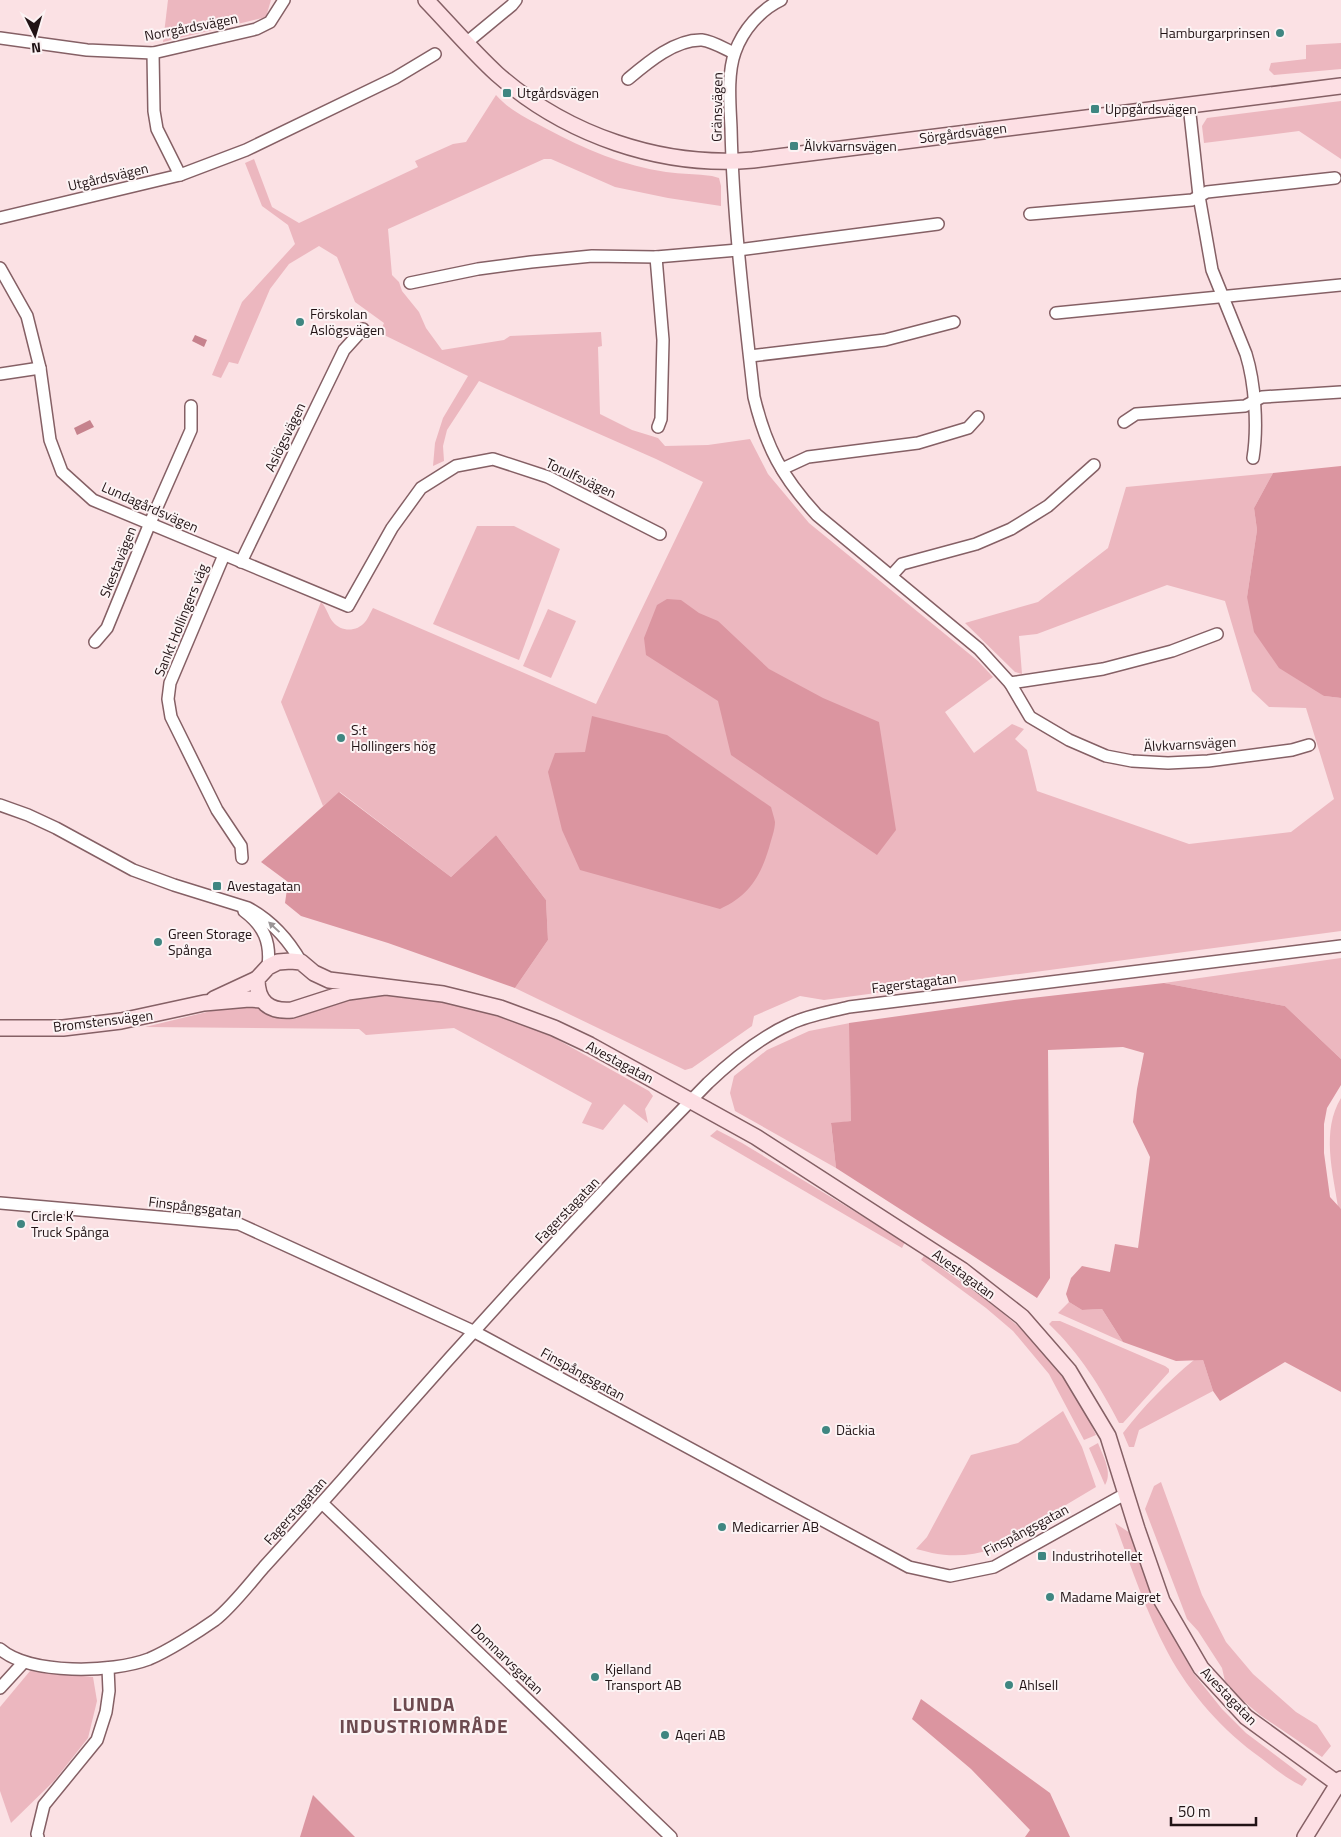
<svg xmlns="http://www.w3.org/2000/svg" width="1341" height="1837" viewBox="0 0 1341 1837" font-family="'Titillium Web',sans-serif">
	<rect width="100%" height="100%" fill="#fbe1e4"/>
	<g fill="#ecb7bf">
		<path d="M 168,0 L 271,0 L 266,17 L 163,42 Z"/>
		<path d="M 1341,43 L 1341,69 L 1274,75 L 1269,70 L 1271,63 L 1306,59 L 1306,45 Z"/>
		<path d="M 496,95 C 510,111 528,119 547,129 C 584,149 624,166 666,172 C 681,174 697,174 712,176 L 719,178 L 721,186 L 721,206 L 668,198 L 615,187 L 551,159 L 544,159 L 388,229 L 392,275 L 399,282 L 402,291 L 419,312 L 426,328 L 442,350 L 504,340 L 510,336 L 601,332 L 602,346 L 598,347 L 600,414 L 632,430 L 658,438 L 665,446 L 708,445 L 750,439 L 768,474 L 809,523 L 978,661 L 993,677 L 945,712 L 974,753 L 1012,724 L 1024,729 L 1015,739 L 1027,750 L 1037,791 L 1189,844 L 1291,832 L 1334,799 L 1306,708 L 1269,707 L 1252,691 L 1225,601 L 1167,585 L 1037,634 L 1019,636 L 1022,674 L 1015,672 L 965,623 L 1038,602 L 1108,548 L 1126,487 L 1273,473 L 1254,508 L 1257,530 L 1247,597 L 1324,696 L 1341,698 L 1341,931 L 824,1000 L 800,996 L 754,1016 L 752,1026 L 692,1068 L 685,1070 L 515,988 L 548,940 L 546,900 L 496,835 L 451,877 L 340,792 L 323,806 L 281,702 L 321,602 C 327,608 328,616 333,622 C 341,632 357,632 365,622 C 368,619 370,613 373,608 L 596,704 L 703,482 L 656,459 L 479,381 L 447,430 L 443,446 L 444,461 L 433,466 L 435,443 L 443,418 L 468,376 L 380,333 L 384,323 L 355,302 L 337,257 L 319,246 L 289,264 L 270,289 L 238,364 L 229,362 L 221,378 L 212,375 L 242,302 L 295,244 L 288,225 L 262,206 L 245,163 L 254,159 L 272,207 L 299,223 L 418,167 L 415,161 L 453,144 L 466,142 Z"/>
		<path d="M 1341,101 L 1341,159 L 1299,131 L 1204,143 L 1202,126 L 1207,118 Z"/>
		<path d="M 477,526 L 514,526 L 560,549 L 519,660 L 433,624 Z"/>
		<path d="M 548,609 L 576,621 L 551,678 L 523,666 Z"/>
		<path d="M 1341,958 L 1341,1059 L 1285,1006 L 1164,983 Z"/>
		<path d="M 385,995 L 429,999 L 470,1008 L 512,1021 L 553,1037 L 649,1091 L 653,1096 L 645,1109 L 648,1123 L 624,1104 L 603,1130 L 582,1123 L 592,1103 L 454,1028 L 366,1035 L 359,1029 L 145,1027 L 244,1003 L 277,1017 L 346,999 Z"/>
		<path d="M 850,1023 L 851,1121 L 831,1124 L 836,1168 L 735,1111 L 730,1093 L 734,1076 L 767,1050 L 809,1031 Z"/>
		<path d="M 1341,1098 L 1341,1209 L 1338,1207 C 1333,1172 1321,1131 1341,1098 Z"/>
		<path d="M 717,1130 L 742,1143 L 905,1242 L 902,1248 L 710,1136 Z"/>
		<path d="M 924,1256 C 958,1280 994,1303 1024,1332 C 1054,1361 1079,1397 1096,1435 L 1084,1440 L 1049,1374 L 1013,1331 L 986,1308 L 921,1260 Z"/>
		<path d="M 1069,1302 L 1082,1310 L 1102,1309 L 1123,1342 L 1058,1313 Z"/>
		<path d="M 1052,1321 L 1060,1321 L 1165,1366 L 1169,1369 L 1169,1372 L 1123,1423 L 1119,1423 C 1100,1386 1080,1354 1049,1324 Z"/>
		<path d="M 1194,1360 L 1203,1360 L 1213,1391 L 1139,1430 L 1134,1447 L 1129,1447 L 1123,1433 C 1144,1406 1167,1382 1194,1360 Z"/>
		<path d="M 1063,1411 L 1082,1447 L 1096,1487 L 992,1549 C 973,1556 952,1557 932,1553 C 927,1552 922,1550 916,1549 L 927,1537 L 971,1455 L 1018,1443 Z"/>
		<path d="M 1098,1443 C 1103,1456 1113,1473 1105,1485 L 1089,1448 Z"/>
		<path d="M 1161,1482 L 1202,1595 L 1226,1642 L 1253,1674 L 1296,1712 L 1317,1725 L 1331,1746 L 1322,1757 L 1260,1715 L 1240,1698 L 1225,1681 L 1222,1668 L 1198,1631 L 1187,1619 L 1145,1509 L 1154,1486 Z"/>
		<path d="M 1115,1523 L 1130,1533 L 1168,1627 L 1194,1674 L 1222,1709 L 1246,1733 L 1307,1779 L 1302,1786 C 1287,1779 1274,1768 1261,1758 C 1223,1731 1190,1694 1168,1653 C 1146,1612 1131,1567 1115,1523 Z"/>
		<path d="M 30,1671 L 93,1677 L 97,1701 L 88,1738 L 54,1781 L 11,1823 L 0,1791 L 0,1707 Z"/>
	</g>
	<g fill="#db95a0">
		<path d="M 1341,466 L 1341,698 L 1324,696 L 1279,668 L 1254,632 L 1247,597 L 1257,530 L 1254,508 L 1273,473 Z"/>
		<path d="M 667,599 L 681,600 L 699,613 L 718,621 L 769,669 L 823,698 L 879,722 L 896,830 L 877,855 L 731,755 L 718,701 L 646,655 L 644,638 L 657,605 Z"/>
		<path d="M 592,716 L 667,735 L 771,807 C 772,811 774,817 775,822 C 775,830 771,840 769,848 C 760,877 749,896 720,909 L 580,870 L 562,830 L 548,772 L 555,753 L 585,752 Z"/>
		<path d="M 339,792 L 451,877 L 496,835 L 546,900 L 548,940 L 515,988 L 388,943 L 301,916 L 285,903 L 288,882 L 261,862 Z"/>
		<path d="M 1164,983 L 1285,1006 L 1341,1059 L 1341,1085 L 1327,1108 L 1324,1124 L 1324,1153 L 1330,1197 L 1341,1209 L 1341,1392 L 1285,1362 L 1220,1401 L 1213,1391 L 1203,1360 L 1176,1361 L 1123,1342 L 1102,1309 L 1082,1310 L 1069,1302 L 1066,1294 L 1071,1278 L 1082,1266 L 1110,1272 L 1115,1244 L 1138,1248 L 1150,1157 L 1133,1122 L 1137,1089 L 1144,1053 L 1123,1047 L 1048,1050 L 1050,1278 L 1037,1298 L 967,1252 L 836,1168 L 831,1123 L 851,1121 L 849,1023 L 1014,1000 Z"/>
		<path d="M 921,1699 L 1050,1793 L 1070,1837 L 1025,1837 L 1030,1830 L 971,1769 L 912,1719 Z"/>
		<path d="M 313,1795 L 355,1837 L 300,1837 Z"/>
	</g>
	<g fill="#c6828d">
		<path d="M 195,335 L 207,340 L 204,347 L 192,341 Z"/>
		<path d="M 90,420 L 94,427 L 77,435 L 74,428 Z"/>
	</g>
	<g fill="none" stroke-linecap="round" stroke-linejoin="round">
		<g stroke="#856065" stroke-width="14">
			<g id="street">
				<path d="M 781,0 C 760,10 743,30 735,52 C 727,74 730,105 731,128 C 733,218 744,308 754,397 C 766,447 782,477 817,515 L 979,649 L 1010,683 L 1030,717 L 1069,740 L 1106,756 L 1132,761 L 1168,763 L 1208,761 L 1292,750 L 1309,745"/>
				<path d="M 0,38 L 87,50 L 153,53 L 256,29 L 270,22 L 284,0"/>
				<path d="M 466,43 L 512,5 L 516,0"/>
				<path d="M 153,53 L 154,111 L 157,129 L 180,175"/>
				<path d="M 628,79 C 647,63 675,39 702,40 C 712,41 725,49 734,53"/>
				<path d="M 1189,105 L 1199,196 L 1212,270 L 1246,354 C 1255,383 1258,427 1253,458"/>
				<path d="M 1030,214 L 1192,200 L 1207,192 L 1335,178"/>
				<path d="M 0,218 L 180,175 L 246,150 L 395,78 L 435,54"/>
				<path d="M 656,257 L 663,340 L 661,419 L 658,427"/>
				<path d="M 0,268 L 27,316 L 40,368 L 50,440 L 62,472 L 93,500 L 348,606 L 392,528 L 421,488 L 456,466 L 493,459 L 548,477 L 660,534"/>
				<path d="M 410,283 L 478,269 L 531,262 L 592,256 L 656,257 L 738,250 L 938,224"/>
				<path d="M 1056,313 L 1341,285"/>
				<path d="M 750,356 L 885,340 L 954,322"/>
				<path d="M 0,374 L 40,368"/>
				<path d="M 1124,422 L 1136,414 L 1245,406 L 1262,397 L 1341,392"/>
				<path d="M 782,469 L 808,457 L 918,443 L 968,428 L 978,417"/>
				<path d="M 224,555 L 170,683 L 168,699 L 171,717 L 217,810 L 241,846 L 242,858"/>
				<path d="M 241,562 L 344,350 L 363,329"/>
				<path d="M 892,575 L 902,564 L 976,544 L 1011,529 L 1048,506 L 1094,465"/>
				<path d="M 95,642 L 107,628 L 150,523 L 191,430 L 191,406"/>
				<path d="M 1010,683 L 1103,669 L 1172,651 L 1217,634"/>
				<path d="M 0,805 L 28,815 L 56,828 L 133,870 L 174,885 L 248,908 C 272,921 288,939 301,962"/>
				<path d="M 244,911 C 264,926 271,942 268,967"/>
				<path d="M 0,1203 L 239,1224 L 473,1331 L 909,1567 L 950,1576 L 994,1567 L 1125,1494"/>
				<path d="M 322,1503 L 671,1837"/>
				<path d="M 0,1649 C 30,1675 112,1673 149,1659 C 168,1651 198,1632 215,1620 C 231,1608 251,1582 264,1567 C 306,1521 346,1476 386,1430 C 490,1311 598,1195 708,1083 C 732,1060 759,1038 790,1024 C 808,1015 829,1012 849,1007 L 1341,946"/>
				<path d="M 0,1688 L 23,1663"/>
				<path d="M 38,1837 L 37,1834 L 44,1805 L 97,1740 L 106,1712 L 109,1691 L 108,1668"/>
			</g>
		</g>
		<g stroke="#856065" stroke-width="18">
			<g id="secondary">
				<path d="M 426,0 C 450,25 472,51 497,74 C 566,135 661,168 753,160 L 1341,86"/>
				<path d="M 385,987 L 348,992 L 292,1010 C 269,1012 257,1002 257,979 L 268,967 L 278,962 L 291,961 L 301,962 L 314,973 L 329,980 L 443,994 L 500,1008 L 554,1028 L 590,1045 L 756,1137 L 962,1270 L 1022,1317 L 1069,1371 L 1108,1436 L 1137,1529 L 1162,1601 L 1201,1668 L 1246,1717 L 1341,1786"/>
				<path d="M 214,999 L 257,979"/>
				<path d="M 0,1028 L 63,1028 L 121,1021 L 204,1003 L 249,999 L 262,1000"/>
				<path d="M 1305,1837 L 1341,1779"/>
			</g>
		</g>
		<use href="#street" stroke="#fff" stroke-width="11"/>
		<use href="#secondary" stroke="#fddfe4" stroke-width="15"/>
	</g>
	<defs><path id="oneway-solid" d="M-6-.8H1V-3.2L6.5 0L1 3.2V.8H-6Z" transform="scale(1.25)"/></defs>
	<use fill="#9b9596" href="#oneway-solid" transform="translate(274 927) rotate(-137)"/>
	<g fill="#3f8681" stroke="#fcf3f4" stroke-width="2">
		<circle cx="1280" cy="33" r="5"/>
		<rect x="502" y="88" width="10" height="10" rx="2.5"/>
		<rect x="1090" y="104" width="10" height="10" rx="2.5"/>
		<rect x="789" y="141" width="10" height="10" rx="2.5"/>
		<circle cx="300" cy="322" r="5"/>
		<circle cx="341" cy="738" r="5"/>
		<rect x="212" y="881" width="10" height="10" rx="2.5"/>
		<circle cx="158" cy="942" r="5"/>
		<circle cx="21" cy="1224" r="5"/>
		<circle cx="826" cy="1430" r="5"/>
		<circle cx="722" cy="1527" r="5"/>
		<rect x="1037" y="1551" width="10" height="10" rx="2.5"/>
		<circle cx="1050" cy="1597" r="5"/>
		<circle cx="595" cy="1677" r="5"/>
		<circle cx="1009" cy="1685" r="5"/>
		<circle cx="665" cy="1735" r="5"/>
	</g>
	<g text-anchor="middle" stroke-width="4" stroke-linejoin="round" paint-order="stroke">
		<g font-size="14" fill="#211315" stroke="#fcf3f4">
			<text transform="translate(191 27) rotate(-11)" y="5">Norrgårdsvägen</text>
			<text transform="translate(717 107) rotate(-89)" y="5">Gränsvägen</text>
			<text transform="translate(963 133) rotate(-7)" y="5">Sörgårdsvägen</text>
			<text transform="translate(108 177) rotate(-13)" y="5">Utgårdsvägen</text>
			<text transform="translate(285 437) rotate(-64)" y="5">Aslögsvägen</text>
			<text transform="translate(581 478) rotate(25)" y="5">Torulfsvägen</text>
			<text transform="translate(150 507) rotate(24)" y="5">Lundagårdsvägen</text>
			<text transform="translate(118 562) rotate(-68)" y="5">Skestavägen</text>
			<text transform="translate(181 620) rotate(-68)" y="5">Sankt Hollingers väg</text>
			<text transform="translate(1190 744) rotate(-3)" y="5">Älvkvarnsvägen</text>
			<text transform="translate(914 983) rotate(-7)" y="5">Fagerstagatan</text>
			<text transform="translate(103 1021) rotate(-7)" y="5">Bromstensvägen</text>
			<text transform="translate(620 1062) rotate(28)" y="5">Avestagatan</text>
			<text transform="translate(195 1207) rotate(7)" y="5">Finspångsgatan</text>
			<text transform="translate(567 1210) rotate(-46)" y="5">Fagerstagatan</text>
			<text transform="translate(964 1274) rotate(36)" y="5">Avestagatan</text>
			<text transform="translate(583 1374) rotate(29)" y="5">Finspångsgatan</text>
			<text transform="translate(295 1511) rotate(-48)" y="5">Fagerstagatan</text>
			<text transform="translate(1026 1530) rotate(-28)" y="5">Finspångsgatan</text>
			<text transform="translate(507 1659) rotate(44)" y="5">Domnarvsgatan</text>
			<text transform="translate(1229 1696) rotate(46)" y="5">Avestagatan</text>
		</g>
		<g font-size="14" fill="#211315" stroke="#fcf3f4" text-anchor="start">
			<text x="1270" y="38" text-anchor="end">Hamburgarprinsen</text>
			<text x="517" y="98">Utgårdsvägen</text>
			<text x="1105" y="114">Uppgårdsvägen</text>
			<text x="804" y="151">Älvkvarnsvägen</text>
			<text x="310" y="319">Förskolan<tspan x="310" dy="16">Aslögsvägen</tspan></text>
			<text x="351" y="735">S:t<tspan x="351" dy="16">Hollingers hög</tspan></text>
			<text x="227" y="891">Avestagatan</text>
			<text x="168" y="939">Green Storage<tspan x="168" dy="16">Spånga</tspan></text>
			<text x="31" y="1221">Circle K<tspan x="31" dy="16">Truck Spånga</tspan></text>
			<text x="836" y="1435">Däckia</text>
			<text x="732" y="1532">Medicarrier AB</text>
			<text x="1052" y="1561">Industrihotellet</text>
			<text x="1060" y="1602">Madame Maigret</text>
			<text x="605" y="1674">Kjelland<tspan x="605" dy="16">Transport AB</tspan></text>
			<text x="1019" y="1690">Ahlsell</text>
			<text x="675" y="1740">Aqeri AB</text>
		</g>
		<g font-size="19" font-weight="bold" letter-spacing="1" fill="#6d4a4f" stroke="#fcf3f4">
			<text x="424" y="1711">LUNDA<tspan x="424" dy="22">INDUSTRIOMRÅDE</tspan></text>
		</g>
	</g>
	<g transform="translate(35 35) rotate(175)" stroke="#fcf3f4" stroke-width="4" paint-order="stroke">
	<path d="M0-4L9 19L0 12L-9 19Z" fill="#211315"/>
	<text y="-8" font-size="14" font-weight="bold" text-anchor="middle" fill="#211315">N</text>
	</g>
	<path d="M1171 1817v8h85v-8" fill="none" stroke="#211315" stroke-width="2.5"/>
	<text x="1178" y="1817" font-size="15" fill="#211315" stroke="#fcf3f4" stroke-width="4" paint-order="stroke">50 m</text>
</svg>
